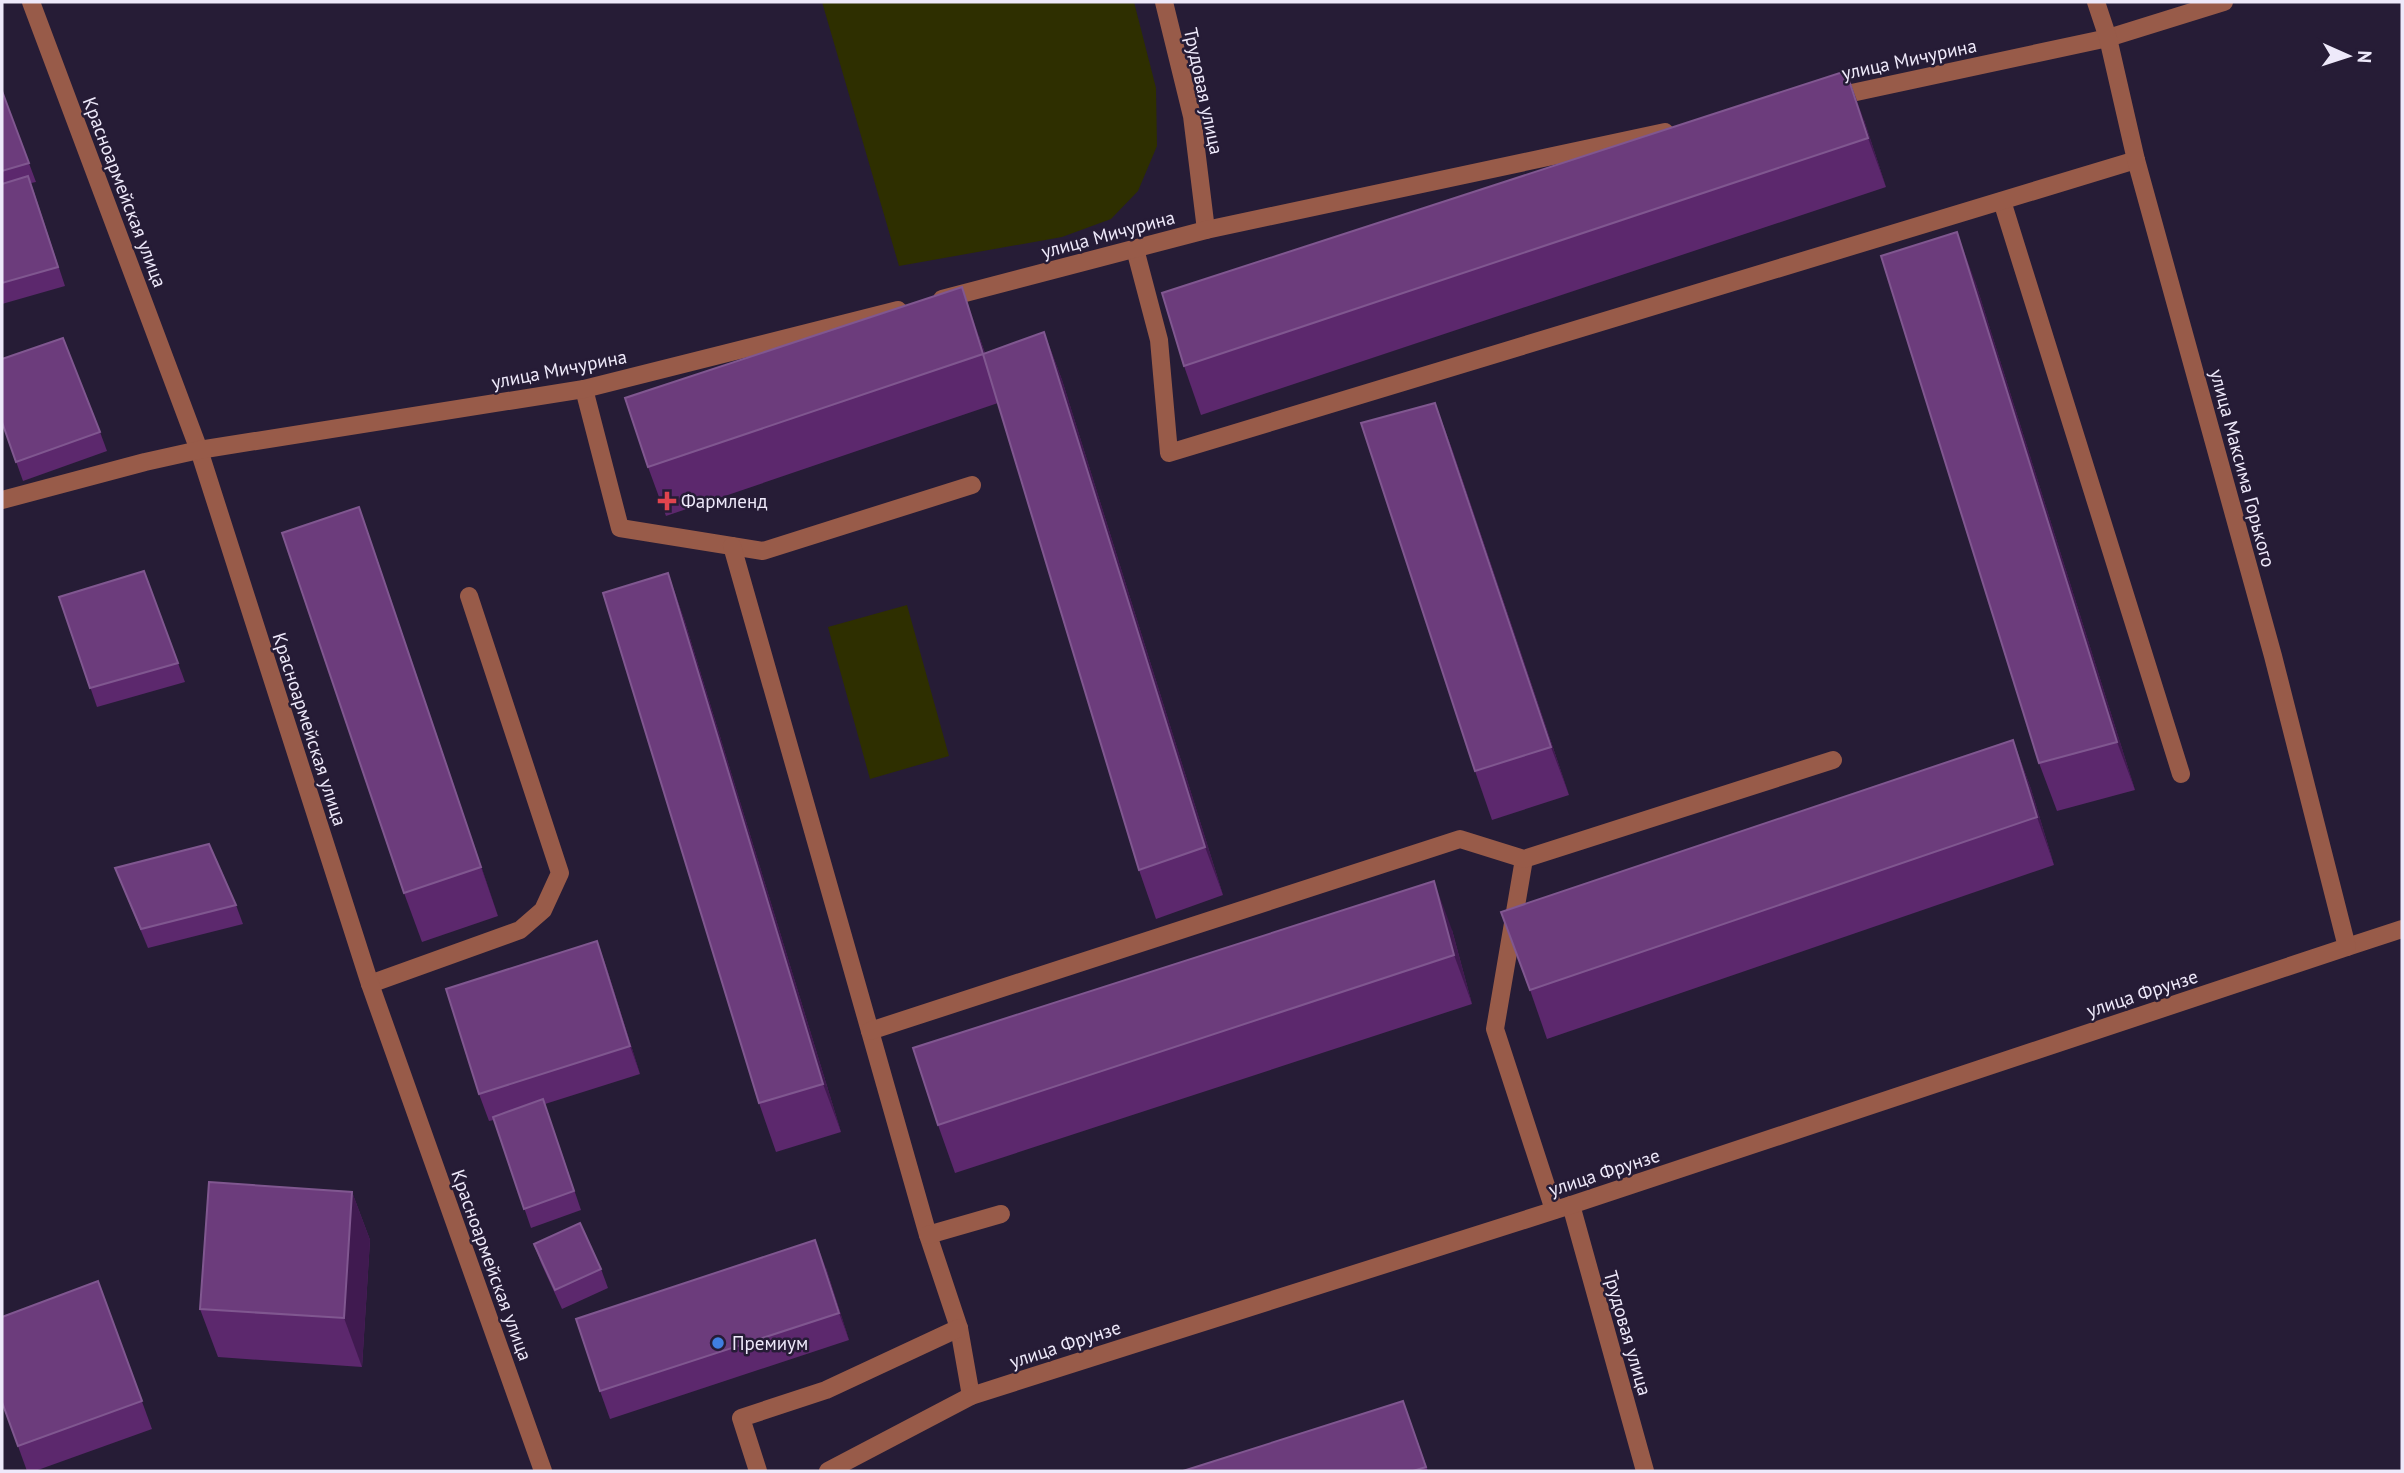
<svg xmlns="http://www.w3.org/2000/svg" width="2404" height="1473" viewBox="0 0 2404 1473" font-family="'PT Sans',sans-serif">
	<rect width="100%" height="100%" fill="#261c36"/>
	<g fill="#2e2f00">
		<path d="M 822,2 L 1134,2 L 1156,88 L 1157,146 L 1138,191 L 1111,219 L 1062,237 L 899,266 Z"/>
		<path d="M 907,605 L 949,756 L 870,779 L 828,627 Z"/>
	</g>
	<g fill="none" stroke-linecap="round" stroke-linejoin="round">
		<g stroke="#985b49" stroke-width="18">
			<path d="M 2002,201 L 2181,774"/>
			<path d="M 1135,249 L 1159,340 L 1169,453 L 2136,160"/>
			<path d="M 584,389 L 620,528 L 763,551 L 972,485"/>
			<path d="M 732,546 L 928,1235 L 959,1328 L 971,1396"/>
			<path d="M 1524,859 L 1495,1029 L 1554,1210"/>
			<path d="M 370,984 L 520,930 L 543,910 L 560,873 L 469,596"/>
			<path d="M 870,1031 L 1460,839 L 1524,859 L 1833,760"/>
			<path d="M 928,1235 L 1001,1214"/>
			<path d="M 758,1471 L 741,1418 L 826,1390 L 959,1328"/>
		</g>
		<g stroke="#985b49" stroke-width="18">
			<path d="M 31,2 L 199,450 L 370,984 L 543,1471"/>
			<path d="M 1164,2 L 1192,116 L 1206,230"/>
			<path d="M 1833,97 L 2108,38 L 2224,2"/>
			<path d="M 942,299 L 1206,230 L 1665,132"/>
			<path d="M 2,500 L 145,462 L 199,450 L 584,389 L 898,310"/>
			<path d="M 2347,947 L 2402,929"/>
			<path d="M 1571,1205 L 1645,1471"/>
		</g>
		<path stroke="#985b49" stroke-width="18" d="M 828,1471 L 971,1396 L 1571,1205 L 2347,947 L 2273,656 L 2136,160 L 2108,38 L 2096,2"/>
	</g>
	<g fill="#5c286d">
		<path d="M 2,91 L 36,182 L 31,183 L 65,286 L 2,304 Z"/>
		<path d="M 1864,120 L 1886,187 L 1201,415 L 1184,366 Z"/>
		<path d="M 1975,281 L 2135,790 L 2057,811 L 2039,763 Z"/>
		<path d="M 1044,332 L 1062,380 L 1223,895 L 1156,919 L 1139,870 L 998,403 L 666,516 L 648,467 L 979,336 L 985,353 Z"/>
		<path d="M 1435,403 L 1453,452 L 1569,795 L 1492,820 L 1475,771 Z"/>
		<path d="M 2,422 L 100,432 L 107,451 L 23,481 Z"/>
		<path d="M 376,556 L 498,916 L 422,942 L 404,893 Z"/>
		<path d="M 144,571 L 185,682 L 97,707 L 59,597 Z"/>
		<path d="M 668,573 L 685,622 L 841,1132 L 776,1152 L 759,1103 Z"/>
		<path d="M 2013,740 L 2031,789 L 2054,865 L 1547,1039 L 1530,990 Z"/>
		<path d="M 115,868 L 236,905 L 243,924 L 148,948 Z"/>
		<path d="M 1452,930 L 1472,1004 L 955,1173 L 938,1125 Z"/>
		<path d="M 597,941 L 607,969 L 640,1074 L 545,1104 L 581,1210 L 531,1228 L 494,1120 L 489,1121 L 479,1094 Z"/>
		<path d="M 352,1192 L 370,1240 L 362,1367 L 218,1357 L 200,1309 Z"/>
		<path d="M 534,1244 L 601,1269 L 608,1288 L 562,1309 L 541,1263 Z"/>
		<path d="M 826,1268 L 849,1340 L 610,1419 L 600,1391 Z"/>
		<path d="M 98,1281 L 152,1429 L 35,1471 L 27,1471 L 2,1402 Z"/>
		<path d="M 1403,1401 L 1428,1471 L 1183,1471 Z"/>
	</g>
	<g fill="#401a50">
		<path d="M 1846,71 L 1864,120 L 1886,187 L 1868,138 Z"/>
		<path d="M 1957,232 L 1975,281 L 2135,790 L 2117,742 Z"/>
		<path d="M 962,287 L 979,336 L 1001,402 L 983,354 Z"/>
		<path d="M 1044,332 L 1062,380 L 1223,895 L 1205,847 Z"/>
		<path d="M 1435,403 L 1453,452 L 1569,795 L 1551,747 Z"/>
		<path d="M 359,507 L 376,556 L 498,916 L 481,867 Z"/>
		<path d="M 668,573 L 685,622 L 841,1132 L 823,1084 Z"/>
		<path d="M 2013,740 L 2031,789 L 2054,865 L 2037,817 Z"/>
		<path d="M 1434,881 L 1452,930 L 1472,1004 L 1454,955 Z"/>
		<path d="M 597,941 L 607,969 L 640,1074 L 630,1046 Z"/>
		<path d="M 352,1192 L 370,1240 L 362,1367 L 344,1318 Z"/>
		<path d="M 815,1240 L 826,1268 L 849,1340 L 839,1313 Z"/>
	</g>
	<g fill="#6c3c7c" stroke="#805790" stroke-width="2">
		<path d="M 1846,71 L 1868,138 L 1184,366 L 1162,293 Z"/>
		<path d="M 2,91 L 29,163 L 2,171 Z"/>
		<path d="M 28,176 L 58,267 L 2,283 L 2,184 Z"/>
		<path d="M 1957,232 L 2117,742 L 2039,763 L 1881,256 Z"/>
		<path d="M 962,287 L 983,354 L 648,467 L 625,398 Z"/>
		<path d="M 1044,332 L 1205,847 L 1139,870 L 983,354 Z"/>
		<path d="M 63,338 L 100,432 L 16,462 L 2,422 L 2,359 Z"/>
		<path d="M 1435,403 L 1551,747 L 1475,771 L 1361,423 Z"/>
		<path d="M 359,507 L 481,867 L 404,893 L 282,533 Z"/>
		<path d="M 144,571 L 178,663 L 90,688 L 59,597 Z"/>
		<path d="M 668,573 L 823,1084 L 759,1103 L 603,593 Z"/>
		<path d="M 2013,740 L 2037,817 L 1530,990 L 1501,912 Z"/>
		<path d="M 209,844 L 236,905 L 141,929 L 115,868 Z"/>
		<path d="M 1434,881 L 1454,955 L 938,1125 L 913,1048 Z"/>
		<path d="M 597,941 L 630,1046 L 479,1094 L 446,989 Z"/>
		<path d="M 543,1099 L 574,1191 L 524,1209 L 493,1117 Z"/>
		<path d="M 209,1182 L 352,1192 L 344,1318 L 200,1309 Z"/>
		<path d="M 580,1223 L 601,1269 L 555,1290 L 534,1244 Z"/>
		<path d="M 815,1240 L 839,1313 L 600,1391 L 576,1319 Z"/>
		<path d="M 98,1281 L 142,1401 L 18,1446 L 2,1402 L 2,1317 Z"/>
		<path d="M 1403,1401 L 1426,1467 L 1413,1471 L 1183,1471 Z"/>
	</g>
	<path fill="#e0444e" stroke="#261c36" stroke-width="2.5" d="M663.5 490.5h7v7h7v7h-7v7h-7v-7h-7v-7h7z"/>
	<circle fill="#3f7fe0" stroke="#261c36" stroke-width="2.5" cx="718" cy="1343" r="7"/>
	<g text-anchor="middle" stroke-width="5" stroke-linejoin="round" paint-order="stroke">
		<g font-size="19" fill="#eee9fa" stroke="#261c36">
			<text transform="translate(1909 59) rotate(-12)" y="7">улица Мичурина</text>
			<text transform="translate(1204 91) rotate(78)" y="7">Трудовая улица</text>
			<text transform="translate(125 192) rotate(69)" y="7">Красноармейская улица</text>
			<text transform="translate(1108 234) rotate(-15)" y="7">улица Мичурина</text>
			<text transform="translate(559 369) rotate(-11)" y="7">улица Мичурина</text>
			<text transform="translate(2243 468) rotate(75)" y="7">улица Максима Горького</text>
			<text transform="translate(310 729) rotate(72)" y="7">Красноармейская улица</text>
			<text transform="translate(2142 993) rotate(-18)" y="7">улица Фрунзе</text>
			<text transform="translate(1604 1172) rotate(-18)" y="7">улица Фрунзе</text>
			<text transform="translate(492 1265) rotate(70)" y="7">Красноармейская улица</text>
			<text transform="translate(1628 1333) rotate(74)" y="7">Трудовая улица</text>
			<text transform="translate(1065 1344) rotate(-18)" y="7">улица Фрунзе</text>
		</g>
		<g font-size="19" fill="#eee9fa" stroke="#261c36" text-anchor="start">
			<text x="681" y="508">Фармленд</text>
			<text x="732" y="1350">Премиум</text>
		</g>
	</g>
	<rect width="2404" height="1473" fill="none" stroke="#eee9fa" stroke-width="7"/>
	<g transform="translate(2348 56) rotate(93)" stroke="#261c36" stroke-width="5" paint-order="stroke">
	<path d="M0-5L12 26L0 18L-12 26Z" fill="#eee9fa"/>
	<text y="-10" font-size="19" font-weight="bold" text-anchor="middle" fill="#eee9fa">N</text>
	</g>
</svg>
